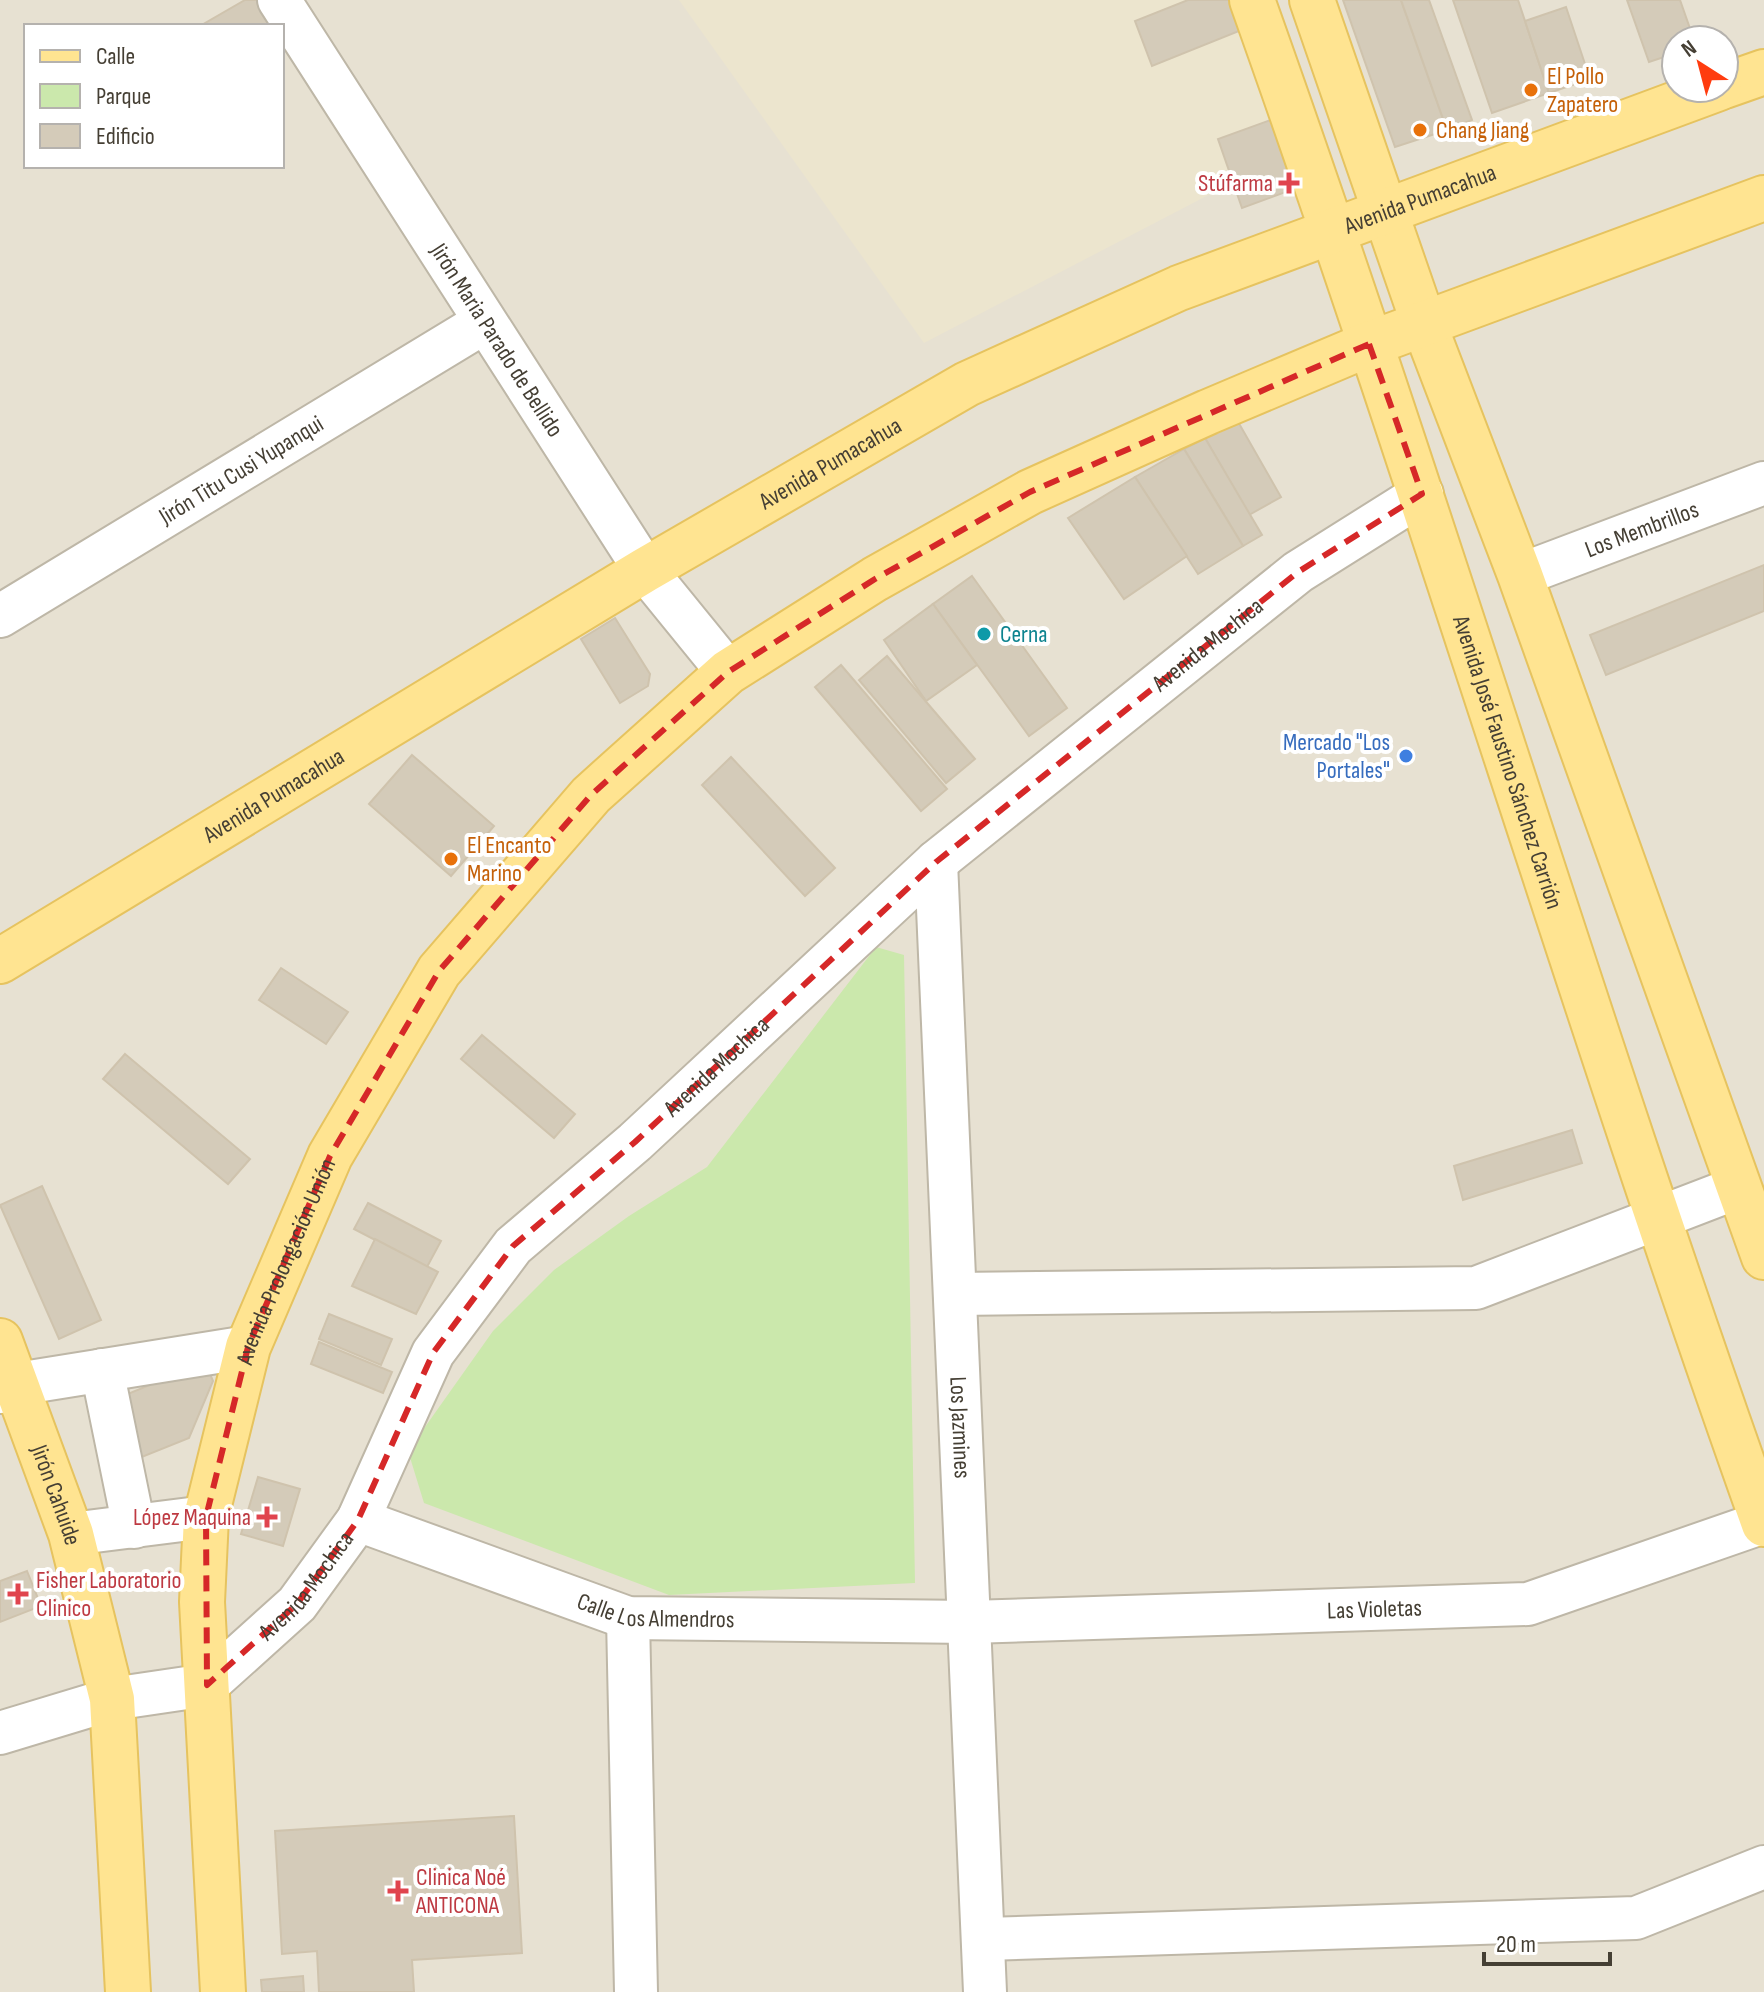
<svg xmlns="http://www.w3.org/2000/svg" width="1764" height="1992" viewBox="0 0 1764 1992" font-family="'Sofia Sans Condensed',sans-serif">
	<rect width="100%" height="100%" fill="#f3efe4"/>
	<path fill="#e7e1d2" fill-rule="evenodd" d="M 0,0 L 1764,0 L 1764,1992 L 0,1992 ZM 26,26 L 282,26 L 282,166 L 26,166 ZM 1676,40 L 1724,40 L 1724,88 L 1676,88 Z"/>
	<path fill="#ece5ce" d="M 679,0 L 1242,0 L 1299,148 L 924,343 Z"/>
	<path fill="#cbe8ac" d="M 876,947 L 904,955 L 915,1583 L 669,1595 L 424,1503 L 408,1451 L 493,1331 L 554,1270 L 629,1216 L 707,1167 Z"/>
	<g fill="#d4cbb9" stroke="#cfc3ad" stroke-width="2">
		<path d="M 245,0 L 262,0 L 278,26 L 200,26 Z"/>
		<path d="M 1188,0 L 1232,0 L 1244,29 L 1152,66 L 1135,21 Z"/>
		<path d="M 1343,0 L 1401,0 L 1447,130 L 1395,147 Z"/>
		<path d="M 1401,0 L 1429,0 L 1472,120 L 1447,130 Z"/>
		<path d="M 1453,0 L 1518,0 L 1549,93 L 1492,113 Z"/>
		<path d="M 1627,0 L 1680,0 L 1694,40 L 1676,40 L 1676,53 L 1649,62 Z"/>
		<path d="M 1566,7 L 1590,79 L 1549,93 L 1525,21 Z"/>
		<path d="M 1276,118 L 1302,186 L 1242,208 L 1218,139 Z"/>
		<path d="M 1237,420 L 1281,497 L 1249,515 L 1205,438 Z"/>
		<path d="M 1205,438 L 1262,535 L 1243,546 L 1184,449 Z"/>
		<path d="M 1184,449 L 1243,546 L 1198,574 L 1135,477 Z"/>
		<path d="M 1135,477 L 1187,556 L 1124,599 L 1068,518 Z"/>
		<path d="M 1764,565 L 1764,611 L 1606,675 L 1590,635 Z"/>
		<path d="M 972,576 L 1067,708 L 1029,736 L 933,604 Z"/>
		<path d="M 933,604 L 977,665 L 926,701 L 884,640 Z"/>
		<path d="M 615,618 L 650,674 L 648,686 L 620,703 L 581,639 Z"/>
		<path d="M 887,656 L 975,759 L 946,783 L 859,680 Z"/>
		<path d="M 841,665 L 947,789 L 921,811 L 815,687 Z"/>
		<path d="M 412,755 L 494,826 L 451,876 L 369,804 Z"/>
		<path d="M 731,757 L 835,868 L 805,896 L 702,785 Z"/>
		<path d="M 281,968 L 348,1012 L 326,1044 L 259,1000 Z"/>
		<path d="M 482,1035 L 575,1114 L 554,1138 L 461,1059 Z"/>
		<path d="M 125,1054 L 250,1159 L 228,1184 L 103,1079 Z"/>
		<path d="M 1572,1130 L 1582,1163 L 1463,1200 L 1454,1166 Z"/>
		<path d="M 42,1186 L 101,1320 L 59,1339 L 0,1205 Z"/>
		<path d="M 368,1203 L 441,1241 L 427,1267 L 354,1229 Z"/>
		<path d="M 375,1239 L 438,1272 L 416,1314 L 352,1286 Z"/>
		<path d="M 329,1314 L 392,1339 L 381,1365 L 319,1339 Z"/>
		<path d="M 319,1342 L 392,1372 L 383,1393 L 311,1364 Z"/>
		<path d="M 205,1362 L 213,1381 L 189,1438 L 112,1469 L 89,1410 Z"/>
		<path d="M 258,1477 L 300,1489 L 283,1546 L 241,1534 Z"/>
		<path d="M 27,1571 L 41,1606 L 0,1622 L 0,1581 Z"/>
		<path d="M 514,1816 L 522,1953 L 412,1960 L 414,1992 L 319,1992 L 317,1951 L 282,1954 L 275,1831 Z"/>
		<path d="M 303,1976 L 304,1992 L 262,1992 L 261,1980 Z"/>
	</g>
	<g fill="none" stroke-linecap="round" stroke-linejoin="round">
		<g stroke="#beb7a7" stroke-width="46">
			<g id="minor">
				<path id="s1" d="M 279,0 L 645,570 L 728,672"/>
				<path id="s2" d="M 1520,575 L 1764,483"/>
				<path id="s3" d="M 0,616 L 483,323"/>
				<path id="s4" d="M 936,862 L 985,1992"/>
				<path d="M 956,1294 L 1476,1288 L 1739,1187"/>
				<path d="M 102,1370 L 134,1527"/>
				<path d="M 0,1392 L 17,1384 L 248,1347"/>
				<path id="s5" d="M 358,1520 L 628,1618 L 970,1622 L 1528,1604 L 1764,1522"/>
				<path d="M 71,1534 L 206,1517"/>
				<path d="M 628,1618 L 636,1992"/>
				<path id="s6" d="M 0,1733 L 112,1699 L 207,1685 L 297,1604 L 358,1520 L 433,1353 L 513,1246 L 635,1142 L 936,862 L 1298,572 L 1422,494"/>
				<path d="M 985,1939 L 1636,1918 L 1764,1867"/>
			</g>
		</g>
		<g stroke="#e6c35f" stroke-width="48">
			<g id="major">
				<path id="s7" d="M 1252,0 C 1432,505 1584,1019 1764,1524"/>
				<path d="M 1312,0 L 1424,324 L 1520,575 L 1764,1257"/>
				<path d="M 1724,86 L 1764,72"/>
				<path id="s8" d="M 0,961 L 645,570 L 967,384 L 1179,288 L 1719,88"/>
				<path id="s9" d="M 0,1341 L 71,1534 L 112,1699 L 128,1992"/>
				<path id="s10" d="M 223,1992 L 202,1602 L 206,1517 L 248,1347 L 330,1156 L 439,971 L 591,795 L 728,672 L 875,579 L 1030,492 L 1208,412 L 1369,344 L 1764,198"/>
			</g>
		</g>
		<use href="#minor" stroke="#fff" stroke-width="42"/>
		<use href="#major" stroke="#ffe491" stroke-width="44"/>
	</g>
	<path fill="none" stroke="#d62828" stroke-width="6" stroke-dasharray="16 10" stroke-linejoin="round" d="M 1369,344 L 1422,494 L 1298,572 L 936,862 L 635,1142 L 513,1246 L 433,1353 L 358,1520 L 297,1604 L 207,1685 L 206,1517 L 248,1347 L 330,1156 L 439,971 L 591,795 L 728,672 L 875,579 L 1030,492 Z"/>
	<g fill="#e8710a" stroke="#fff" stroke-width="3">
		<circle cx="1531" cy="90" r="8"/>
		<circle cx="1420" cy="130" r="8"/>
		<circle cx="451" cy="859" r="8"/>
	</g>
	<g fill="#e0444e" stroke="#fff" stroke-width="3">
		<path d="M1285 171h8v8h8v8h-8v8h-8v-8h-8v-8h8z"/>
		<path d="M263 1505h8v8h8v8h-8v8h-8v-8h-8v-8h8z"/>
		<path d="M14 1582h8v8h8v8h-8v8h-8v-8h-8v-8h8z"/>
		<path d="M394 1879h8v8h8v8h-8v8h-8v-8h-8v-8h8z"/>
	</g>
	<circle fill="#0f9aa8" stroke="#fff" stroke-width="3" cx="984" cy="634" r="8"/>
	<circle fill="#3f7fe0" stroke="#fff" stroke-width="3" cx="1406" cy="756" r="8"/>
	<g text-anchor="middle" stroke-width="8" stroke-linejoin="round" paint-order="stroke">
		<g font-size="24" fill="#c56008" stroke="#fff" text-anchor="start">
			<text x="1547" y="84">El Pollo<tspan x="1547" dy="28">Zapatero</tspan></text>
			<text x="1436" y="138">Chang Jiang</text>
			<text x="467" y="853">El Encanto<tspan x="467" dy="28">Marino</tspan></text>
		</g>
		<g font-size="24" fill="#be3a42" stroke="#fff" text-anchor="end">
			<text x="1273" y="191">Stúfarma</text>
			<text x="251" y="1525">López Maquina</text>
			<text x="36" y="1588" text-anchor="start">Fisher Laboratorio<tspan x="36" dy="28">Clinico</tspan></text>
			<text x="416" y="1885" text-anchor="start">Clinica Noé<tspan x="416" dy="28">ANTICONA</tspan></text>
		</g>
		<g font-size="24" fill="#453f34" stroke="#fff">
			<text dy="8" stroke="none"><textPath href="#s8" startOffset="1616">Avenida Pumacahua</textPath></text>
			<text dy="8" stroke="none"><textPath href="#s1" startOffset="404">Jirón Maria Parado de Bellido</textPath></text>
			<text dy="8" stroke="none"><textPath href="#s8" startOffset="968">Avenida Pumacahua</textPath></text>
			<text dy="8" stroke="none"><textPath href="#s3" startOffset="282">Jirón Titu Cusi Yupanqui</textPath></text>
			<text dy="8" stroke="none"><textPath href="#s2" startOffset="130">Los Membrillos</textPath></text>
			<text dy="8" stroke="none"><textPath href="#s6" startOffset="1674">Avenida Mochica</textPath></text>
			<text dy="8" stroke="none"><textPath href="#s7" startOffset="804">Avenida José Faustino Sánchez Carrión</textPath></text>
			<text dy="8" stroke="none"><textPath href="#s8" startOffset="320">Avenida Pumacahua</textPath></text>
			<text dy="8" stroke="none"><textPath href="#s6" startOffset="1026">Avenida Mochica</textPath></text>
			<text dy="8" stroke="none"><textPath href="#s10" startOffset="744">Avenida Prolongación Unión</textPath></text>
			<text dy="8" stroke="none"><textPath href="#s4" startOffset="566">Los Jazmines</textPath></text>
			<text dy="8" stroke="none"><textPath href="#s9" startOffset="164">Jirón Cahuide</textPath></text>
			<text dy="8" stroke="none"><textPath href="#s6" startOffset="354">Avenida Mochica</textPath></text>
			<text dy="8" stroke="none"><textPath href="#s5" startOffset="314">Calle Los Almendros</textPath></text>
			<text dy="8" stroke="none"><textPath href="#s5" startOffset="1034">Las Violetas</textPath></text>
		</g>
		<g font-size="24" fill="#0d838f" stroke="#fff" text-anchor="start">
			<text x="1000" y="642">Cerna</text>
		</g>
		<g font-size="24" fill="#366cbe" stroke="#fff" text-anchor="end">
			<text x="1390" y="750">Mercado "Los<tspan x="1390" dy="28">Portales"</tspan></text>
		</g>
	</g>
	<rect x="24" y="24" width="260" height="144" fill="#ffffff" stroke="#b5b2ae" stroke-width="2"/>
	<rect x="40" y="50" width="40" height="12" fill="#ffe491" stroke="#b5b2ae" stroke-width="2"/>
	<text x="96" y="64" font-size="24" fill="#453f34">Calle</text>
	<rect x="40" y="84" width="40" height="24" fill="#cbe8ac" stroke="#b5b2ae" stroke-width="2"/>
	<text x="96" y="104" font-size="24" fill="#453f34">Parque</text>
	<rect x="40" y="124" width="40" height="24" fill="#d4cbb9" stroke="#b5b2ae" stroke-width="2"/>
	<text x="96" y="144" font-size="24" fill="#453f34">Edificio</text>
	<g transform="translate(1700 64) rotate(324)"><circle r="38" fill="#ffffff" stroke="#b5b2ae" stroke-width="2"/>
	<path d="M0-6L14 30L0 20L-14 30Z" fill="#ff3c0f"/>
	<text y="-12" font-size="22" font-weight="bold" text-anchor="middle" fill="#453f34">N</text>
	</g>
	<path d="M1484 1952v12h126v-12" fill="none" stroke="#453f34" stroke-width="4"/>
	<text x="1496" y="1952" font-size="24" fill="#453f34" stroke="#ffffff" stroke-width="6" paint-order="stroke">20 m</text>
</svg>
